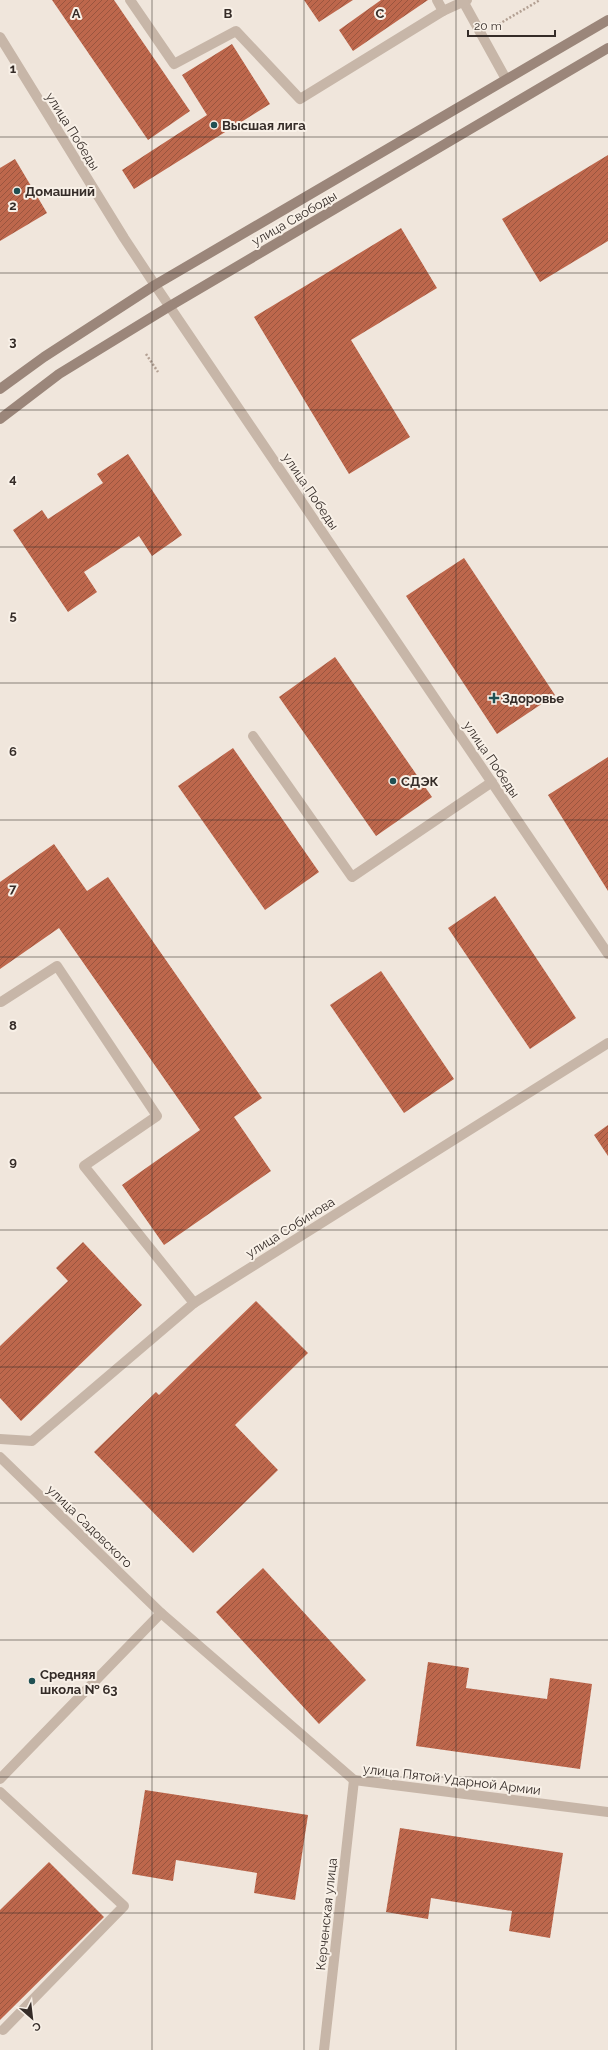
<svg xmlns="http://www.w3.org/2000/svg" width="608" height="2050" viewBox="0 0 608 2050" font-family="Raleway,sans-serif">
	<defs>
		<pattern id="building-hatch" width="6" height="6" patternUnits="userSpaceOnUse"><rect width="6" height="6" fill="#bd674c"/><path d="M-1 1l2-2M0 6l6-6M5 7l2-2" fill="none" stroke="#9a553f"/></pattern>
	</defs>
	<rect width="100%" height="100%" fill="#f0e6dc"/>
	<g fill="url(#building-hatch)">
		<path d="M 52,0 L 114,0 L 190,111 L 148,140 Z"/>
		<path d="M 304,0 L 353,0 L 319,22 Z"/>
		<path d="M 381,0 L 428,0 L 353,51 L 339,30 Z"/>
		<path d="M 232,44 L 270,104 L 134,189 L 122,170 L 207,115 L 182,75 Z"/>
		<path d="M 608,155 L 608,241 L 540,282 L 502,219 Z"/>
		<path d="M 15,159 L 47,213 L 0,241 L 0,168 Z"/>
		<path d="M 401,228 L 437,288 L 351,340 L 410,437 L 349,474 L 254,317 Z"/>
		<path d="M 128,454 L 182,535 L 152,556 L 139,536 L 84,572 L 97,592 L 68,612 L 13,530 L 42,510 L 48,519 L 103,483 L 97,474 Z"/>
		<path d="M 464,558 L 555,695 L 497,734 L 406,596 Z"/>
		<path d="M 335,657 L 432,797 L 376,836 L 279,697 Z"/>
		<path d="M 233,748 L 319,872 L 265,910 L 178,786 Z"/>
		<path d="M 608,757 L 608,891 L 548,795 Z"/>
		<path d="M 54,844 L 87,891 L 108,877 L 262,1098 L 234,1117 L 271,1171 L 164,1245 L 122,1185 L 200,1130 L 59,928 L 0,969 L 0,882 Z"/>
		<path d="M 495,896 L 576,1018 L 530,1049 L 448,928 Z"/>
		<path d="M 381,971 L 454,1079 L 404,1113 L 330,1005 Z"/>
		<path d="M 608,1125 L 608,1156 L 594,1135 Z"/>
		<path d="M 83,1242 L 142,1305 L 21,1421 L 0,1398 L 0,1346 L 68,1281 L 56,1268 Z"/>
		<path d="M 256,1301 L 308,1353 L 235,1425 L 278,1470 L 193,1553 L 94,1452 L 156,1392 L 159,1395 Z"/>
		<path d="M 263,1568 L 366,1680 L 319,1724 L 216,1612 Z"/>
		<path d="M 428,1662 L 469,1668 L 466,1688 L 547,1699 L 550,1678 L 592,1684 L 580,1769 L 416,1746 Z"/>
		<path d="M 145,1790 L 308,1815 L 295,1900 L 254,1893 L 257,1873 L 176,1860 L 173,1881 L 132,1874 Z"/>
		<path d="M 400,1828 L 563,1853 L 550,1938 L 509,1931 L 512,1911 L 431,1898 L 428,1919 L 386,1912 Z"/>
		<path d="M 49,1862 L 104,1917 L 0,2020 L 0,1910 Z"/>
	</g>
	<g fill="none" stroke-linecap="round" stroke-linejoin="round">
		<g stroke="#b3a093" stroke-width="2.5" stroke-dasharray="2 2" stroke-linecap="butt">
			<path d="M 499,24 L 540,0"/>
			<path d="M 146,354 L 158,372"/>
		</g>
		<g stroke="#c7b6a8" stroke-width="10">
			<path d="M 130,0 L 174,64 L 236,31 L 300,99 L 443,11"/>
			<path d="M 437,0 L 443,11 L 467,0"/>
			<path d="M 464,3 L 506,79"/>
			<path d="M 253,736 L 352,877 L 492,782"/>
			<path d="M 1,1002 L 57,966 L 157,1116 L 84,1166 L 194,1303"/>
			<path d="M 0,1792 L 124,1906 L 3,2030"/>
		</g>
		<path stroke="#c7b6a8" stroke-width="10" d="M 463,0 L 464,3"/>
		<g stroke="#c7b6a8" stroke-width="10">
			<path d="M 0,37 L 124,238 L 155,285"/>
			<path d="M 0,1439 L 32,1441 L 194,1303 L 608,1043"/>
			<path d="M 0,1457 L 161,1613 L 354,1780 L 608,1812"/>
			<path d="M 0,1779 L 161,1613"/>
			<path d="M 324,2050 L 354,1780"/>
		</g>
		<path stroke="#c7b6a8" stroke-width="10" d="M 155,285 L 608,954"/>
		<g stroke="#9b867a" stroke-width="10">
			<path d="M 0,389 L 44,357 L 155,285 L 608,20"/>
			<path d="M 0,419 L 59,374 L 170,306 L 608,48"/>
		</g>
	</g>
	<path fill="none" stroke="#352c28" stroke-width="1" stroke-opacity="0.55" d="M 152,0 L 152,2050M 304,0 L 304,2050M 456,0 L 456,2050M 0,137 L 608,137M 0,273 L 608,273M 0,410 L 608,410M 0,547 L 608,547M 0,683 L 608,683M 0,820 L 608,820M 0,957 L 608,957M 0,1093 L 608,1093M 0,1230 L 608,1230M 0,1367 L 608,1367M 0,1503 L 608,1503M 0,1640 L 608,1640M 0,1777 L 608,1777M 0,1913 L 608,1913"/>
	<g fill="#205053" stroke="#f8f0e7" stroke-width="1.5">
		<circle cx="214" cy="125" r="4"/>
		<circle cx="17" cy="191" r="4"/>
		<path d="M492 692h4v4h4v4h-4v4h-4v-4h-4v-4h4z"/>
		<circle cx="393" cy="781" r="4"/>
		<circle cx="32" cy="1681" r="4"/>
	</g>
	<g text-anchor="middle" stroke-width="4" stroke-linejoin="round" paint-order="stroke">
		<g font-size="13" font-weight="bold" fill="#352c28" stroke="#f8f0e7" text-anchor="start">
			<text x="222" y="130">Высшая лига</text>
			<text x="25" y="196">Домашний</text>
			<text x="502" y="703">Здоровье</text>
			<text x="401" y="786">СДЭК</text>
			<text x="40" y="1679">Средняя<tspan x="40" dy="15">школа № 63</tspan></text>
		</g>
		<g font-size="13" fill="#352c28" stroke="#f8f0e7">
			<text transform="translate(73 131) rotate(58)" y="5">улица Победы</text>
			<text transform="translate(294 218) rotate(-30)" y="5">улица Свободы</text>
			<text transform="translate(311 491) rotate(56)" y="5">улица Победы</text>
			<text transform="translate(492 759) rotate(56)" y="5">улица Победы</text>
			<text transform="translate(290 1227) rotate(-32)" y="5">улица Собинова</text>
			<text transform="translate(90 1526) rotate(44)" y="5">улица Садовского</text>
			<text transform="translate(452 1779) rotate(7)" y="5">улица Пятой Ударной Армии</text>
			<text transform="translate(326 1914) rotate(-84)" y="5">Керченская улица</text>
		</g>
	</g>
	<g font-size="13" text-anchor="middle" font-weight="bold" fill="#352c28" stroke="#f8f0e7" stroke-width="4" stroke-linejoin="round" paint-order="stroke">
		<text x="76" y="18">A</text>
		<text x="228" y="18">B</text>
		<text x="380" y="18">C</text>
		<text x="13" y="73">1</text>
		<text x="13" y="210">2</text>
		<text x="13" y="346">3</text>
		<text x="13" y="483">4</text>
		<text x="13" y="620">5</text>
		<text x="13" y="756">6</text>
		<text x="13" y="893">7</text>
		<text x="13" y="1030">8</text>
		<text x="13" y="1166">9</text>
	</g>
	<g transform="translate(32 2018) rotate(152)" stroke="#f8f0e7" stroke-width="3" paint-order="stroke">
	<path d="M0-3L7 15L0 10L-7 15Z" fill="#352c28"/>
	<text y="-6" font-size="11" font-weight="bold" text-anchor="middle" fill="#352c28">С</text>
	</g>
	<path d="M468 30v6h87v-6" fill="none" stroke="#352c28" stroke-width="2"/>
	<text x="474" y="30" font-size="12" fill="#352c28" stroke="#f8f0e7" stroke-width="3" paint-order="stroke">20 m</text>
</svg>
